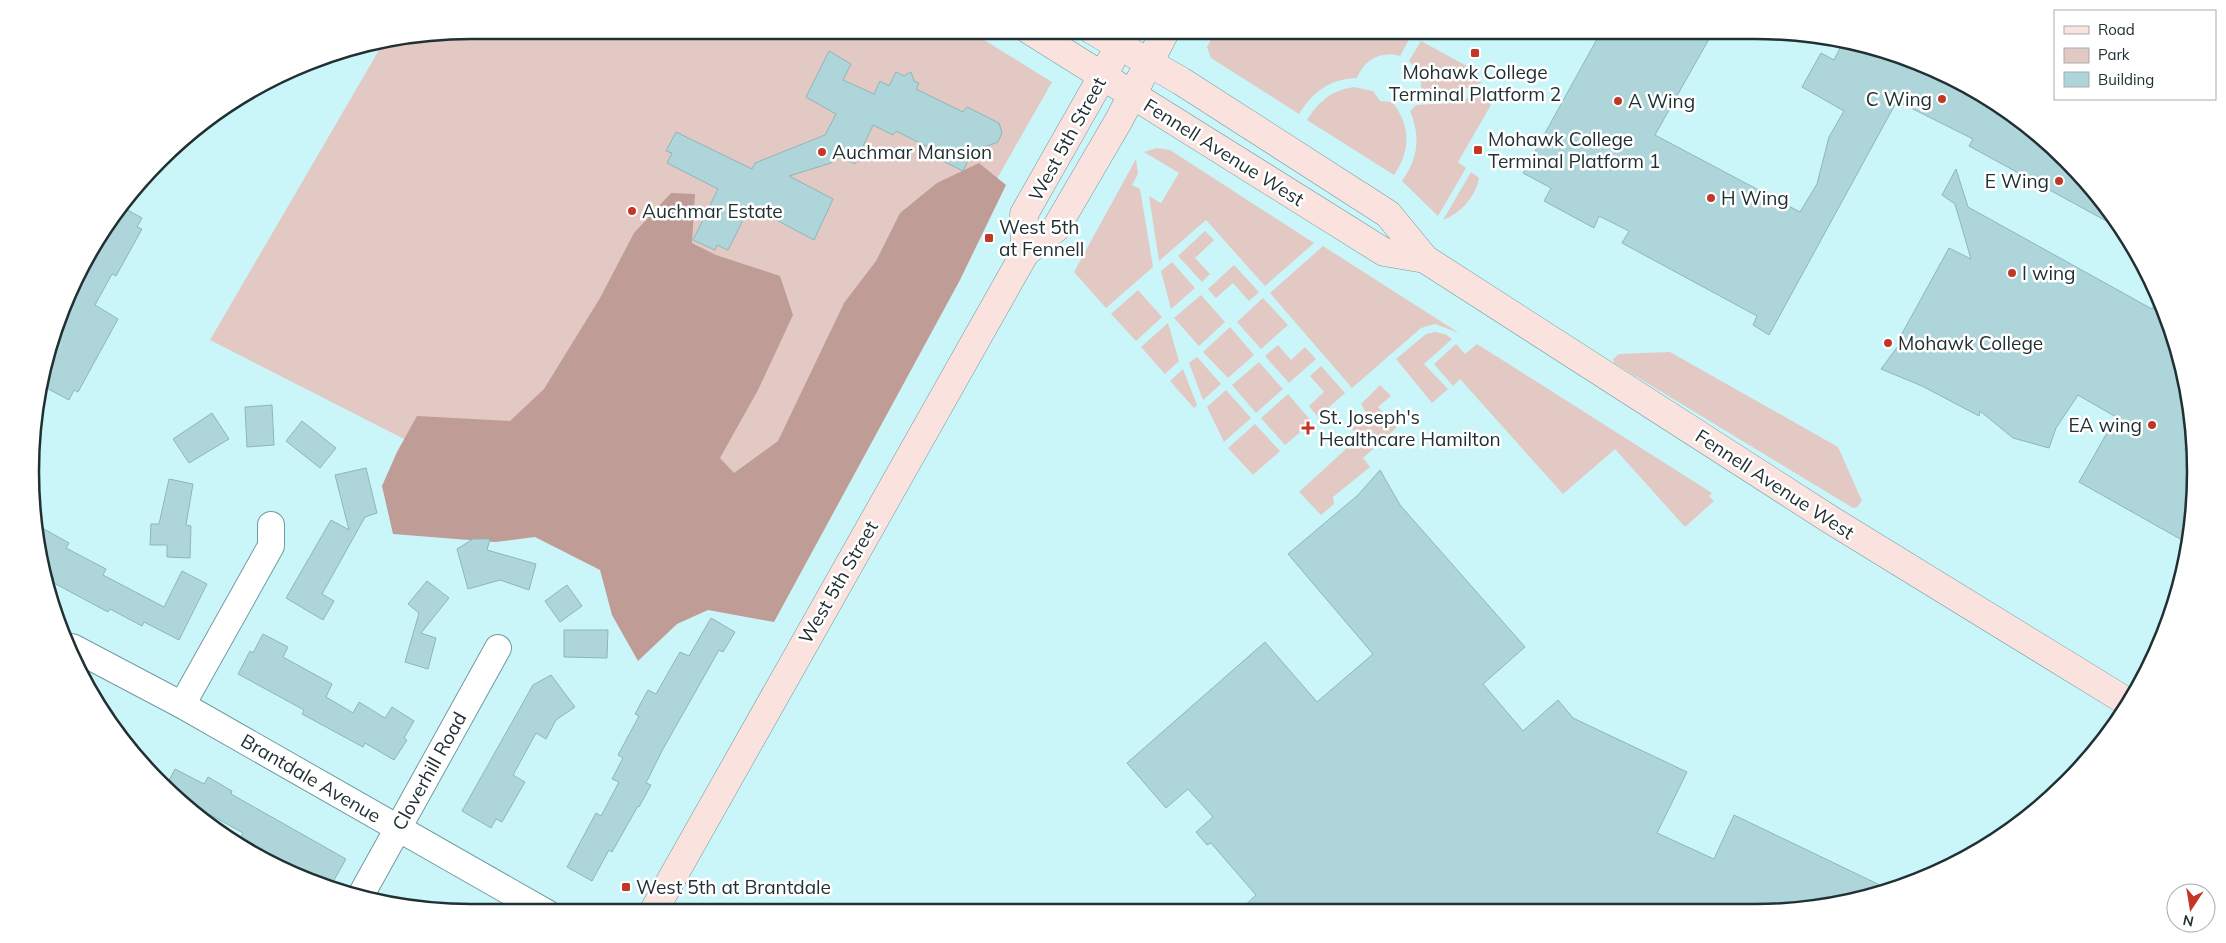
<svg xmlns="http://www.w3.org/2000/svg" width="2226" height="943" viewBox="0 0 2226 943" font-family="Mulish,sans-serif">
	<rect width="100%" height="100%" fill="#caf6fa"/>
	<g fill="#e2c9c4">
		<path d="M 472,30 L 968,30 L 1052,82 L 749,615 L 210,340 L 382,45 Z"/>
		<path d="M 1216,30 L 1401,30 L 1411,36 L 1400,56 C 1380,51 1365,59 1357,78 C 1329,79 1313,92 1299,114 L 1211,58 L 1207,47 Z"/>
		<path d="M 1421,41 L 1476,71 L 1481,83 L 1459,91 L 1420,95 C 1424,82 1419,70 1409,61 Z"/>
		<path d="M 1354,87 L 1373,91 L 1380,101 L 1392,102 C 1411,125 1411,151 1394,175 L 1307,120 C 1319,101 1332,90 1354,87 Z"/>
		<path d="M 1485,93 L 1491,105 L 1458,162 L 1466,168 L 1438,216 L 1402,181 C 1418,159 1421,137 1410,111 L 1416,105 L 1450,103 Z"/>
		<path d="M 1157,148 L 1170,150 L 1314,243 L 1265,286 L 1206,220 L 1159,261 L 1149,196 L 1161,203 L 1179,173 L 1144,152 Z"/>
		<path d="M 1136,159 L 1138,174 L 1132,185 L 1140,189 L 1153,267 L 1106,308 L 1074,272 Z"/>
		<path d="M 1471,172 L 1479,178 C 1476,196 1461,213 1443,220 Z"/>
		<path d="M 1205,231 L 1214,240 L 1195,258 L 1210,274 L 1202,282 L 1178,256 Z"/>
		<path d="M 1323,246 L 1459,333 L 1435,324 L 1421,328 L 1352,388 L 1270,293 Z"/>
		<path d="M 1172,262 L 1195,288 L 1171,309 L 1161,271 Z"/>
		<path d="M 1234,265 L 1259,292 L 1249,301 L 1233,283 L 1216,298 L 1208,289 Z"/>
		<path d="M 1138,290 L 1162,317 L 1136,341 L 1111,314 Z"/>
		<path d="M 1201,295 L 1225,322 L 1199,346 L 1174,318 Z"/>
		<path d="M 1263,298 L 1288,325 L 1261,349 L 1237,322 Z"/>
		<path d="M 1168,323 L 1179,361 L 1165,374 L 1141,347 Z"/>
		<path d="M 1230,327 L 1254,355 L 1228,378 L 1203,352 Z"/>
		<path d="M 1435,332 L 1445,334 L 1452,339 L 1424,364 L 1448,389 L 1432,403 L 1396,359 L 1426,334 Z"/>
		<path d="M 1456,344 L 1465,354 L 1477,344 L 1712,493 L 1709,496 L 1714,501 L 1685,527 L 1615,449 L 1563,494 L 1460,379 L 1453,386 L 1434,364 Z"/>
		<path d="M 1278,345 L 1291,360 L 1305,347 L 1316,359 L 1289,383 L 1265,356 Z"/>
		<path d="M 1670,352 L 1838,447 L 1862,501 L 1857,507 L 1853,508 L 1614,363 L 1613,359 L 1619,354 Z"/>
		<path d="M 1197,357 L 1221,384 L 1203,400 L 1189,363 Z"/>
		<path d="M 1259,362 L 1283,389 L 1256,413 L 1232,385 Z"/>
		<path d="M 1321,366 L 1345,393 L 1318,417 L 1309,406 L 1324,392 L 1310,376 Z"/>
		<path d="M 1183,369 L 1197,405 L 1194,408 L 1170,381 Z"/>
		<path d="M 1380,385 L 1391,396 L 1378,407 L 1397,427 L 1363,458 L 1370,467 L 1333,497 L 1334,504 L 1321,515 L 1299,492 L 1359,437 L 1352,429 L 1366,412 L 1361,404 Z"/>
		<path d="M 1226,390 L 1251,418 L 1224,442 L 1207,407 Z"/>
		<path d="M 1288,394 L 1312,422 L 1285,445 L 1261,418 Z"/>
		<path d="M 1255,424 L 1280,451 L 1253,475 L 1228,448 Z"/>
	</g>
	<path fill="#bf9c96" d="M 979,163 L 1006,185 L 960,280 L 774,622 L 708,610 L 677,624 L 638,661 L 612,615 L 600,570 L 535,537 L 495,542 L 393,534 L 382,486 L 397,452 L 417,416 L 510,421 L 544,389 L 600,298 L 634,233 L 671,193 L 695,194 L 692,243 L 716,255 L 780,276 L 793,315 L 758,390 L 720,458 L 734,473 L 778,441 L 844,303 L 876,261 L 900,213 L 937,183 Z"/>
	<g fill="#aed6da" stroke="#8db6ba">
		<path d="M 1602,30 L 1714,30 L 1655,135 L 1800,212 L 1817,184 L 1829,137 L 1844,111 L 1802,87 L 1821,53 L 1834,60 L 1842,44 L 1897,54 L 1976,89 L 2046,140 L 2105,203 L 2121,229 L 1969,146 L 1973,139 L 1897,101 L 1769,335 L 1753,325 L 1757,316 L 1622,243 L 1629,231 L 1599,216 L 1594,228 L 1544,201 L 1551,188 L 1523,173 Z"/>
		<path d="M 829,51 L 851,64 L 843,80 L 874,94 L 880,81 L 889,86 L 896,72 L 904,76 L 911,72 L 914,81 L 919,83 L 916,89 L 963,112 L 967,107 L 999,123 L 1002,133 L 998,142 L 979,149 L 976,155 L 972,153 L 963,171 L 939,159 L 942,154 L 896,131 L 893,135 L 873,125 L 855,164 L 836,155 L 831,163 L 789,176 L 833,199 L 814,240 L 750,206 L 728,250 L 717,245 L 715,250 L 693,240 L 718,189 L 667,163 L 672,153 L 666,151 L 676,132 L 752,169 L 755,163 L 825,135 L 836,114 L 806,97 Z"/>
		<path d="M 1956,169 L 1968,207 L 2152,309 L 2158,297 L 2181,358 L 2193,433 L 2184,450 L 2195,456 L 2192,529 L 2189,544 L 2079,482 L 2116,417 L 2078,395 L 2056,428 L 2049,448 L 2013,438 L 1980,411 L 1979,416 L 1922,386 L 1881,369 L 1901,342 L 1899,339 L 1949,248 L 1971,259 L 1955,204 L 1942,195 Z"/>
		<path d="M 124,208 L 142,218 L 137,227 L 142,229 L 116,276 L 112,274 L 95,305 L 118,319 L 78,392 L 74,390 L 69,400 L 39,384 L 89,251 Z"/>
		<path d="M 272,405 L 274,445 L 247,447 L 245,407 Z"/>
		<path d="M 212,413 L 229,439 L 189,463 L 173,439 Z"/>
		<path d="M 302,421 L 336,448 L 320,468 L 286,441 Z"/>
		<path d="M 366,468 L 377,513 L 365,517 L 322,594 L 334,601 L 323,620 L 286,598 L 331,520 L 349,530 L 335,475 Z"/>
		<path d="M 1380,470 L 1400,505 L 1525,647 L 1483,684 L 1523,731 L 1558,700 L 1573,718 L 1687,772 L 1657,833 L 1714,859 L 1734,815 L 1884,887 L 1812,909 L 1239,911 L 1256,895 L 1211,843 L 1207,845 L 1196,832 L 1213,817 L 1188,789 L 1166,808 L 1127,763 L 1265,642 L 1317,702 L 1373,654 L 1288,554 L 1358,495 Z"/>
		<path d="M 169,479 L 193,484 L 186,525 L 191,526 L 190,558 L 167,557 L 167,545 L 150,545 L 151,524 L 159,524 Z"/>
		<path d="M 35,524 L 69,543 L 66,548 L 106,569 L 103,575 L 164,607 L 182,571 L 207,584 L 179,640 L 144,622 L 142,626 L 110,609 L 108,612 L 52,582 L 54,578 L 44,572 L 38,557 Z"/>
		<path d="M 473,539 L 490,539 L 487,550 L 536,564 L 529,590 L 500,580 L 468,589 L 457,549 Z"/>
		<path d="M 427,581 L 449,598 L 421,633 L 436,638 L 428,669 L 405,662 L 419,613 L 408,604 Z"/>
		<path d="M 567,585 L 582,606 L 560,622 L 545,601 Z"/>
		<path d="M 711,618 L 735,632 L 723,652 L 719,650 L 663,749 L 646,783 L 651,785 L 639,807 L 638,806 L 612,852 L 609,850 L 592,881 L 567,867 L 596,813 L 601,816 L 619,782 L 612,779 L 623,758 L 618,755 L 639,716 L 635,714 L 648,690 L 656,694 L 680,652 L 689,656 Z"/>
		<path d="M 564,630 L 608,630 L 607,658 L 564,657 Z"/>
		<path d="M 263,634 L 288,647 L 283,657 L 332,684 L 326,697 L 353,713 L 359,702 L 385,718 L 392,707 L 414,721 L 404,738 L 407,740 L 394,760 L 365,743 L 363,747 L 302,714 L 304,710 L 238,674 L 250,651 L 253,653 Z"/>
		<path d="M 551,675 L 575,707 L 556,720 L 546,739 L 536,733 L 513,775 L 525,782 L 502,822 L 496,819 L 491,828 L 462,811 L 533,685 Z"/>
		<path d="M 175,769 L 204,784 L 208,777 L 232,791 L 231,794 L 346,859 L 329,889 L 261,858 L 262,856 L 238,843 L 243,833 L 209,814 L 205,821 L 181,804 L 166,786 Z"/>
	</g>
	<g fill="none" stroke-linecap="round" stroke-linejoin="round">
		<g stroke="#729b9f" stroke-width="28">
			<g id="street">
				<path d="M 72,647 L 182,705 L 547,913"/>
				<path d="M 182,705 L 271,546 L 271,525"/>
				<path d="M 361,895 L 498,648"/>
			</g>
		</g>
		<g stroke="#729b9f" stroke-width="29">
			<g id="secondary">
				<path d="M 1029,30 L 1384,252 L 1425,259"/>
				<path d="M 1092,30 L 1181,81 L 1388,214 L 1425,259 L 1831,520 L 2129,703"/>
				<path d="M 1025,253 L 1024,214 L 1112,59"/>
				<path d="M 653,912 L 1025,253 L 1056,228 L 1119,120 L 1166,30"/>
			</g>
		</g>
		<use href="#street" stroke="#fff" stroke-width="26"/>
		<use href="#secondary" stroke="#fae2de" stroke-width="28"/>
	</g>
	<g fill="#c33726" stroke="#fff" stroke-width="2">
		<rect x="1470" y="48" width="10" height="10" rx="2.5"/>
		<circle cx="1942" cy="99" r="5"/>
		<circle cx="1618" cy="101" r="5"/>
		<rect x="1473" y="145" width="10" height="10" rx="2.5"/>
		<circle cx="822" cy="152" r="5"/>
		<circle cx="2059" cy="181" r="5"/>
		<circle cx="1711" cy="198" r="5"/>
		<circle cx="632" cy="211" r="5"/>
		<rect x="984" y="233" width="10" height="10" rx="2.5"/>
		<circle cx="2012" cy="273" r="5"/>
		<circle cx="1888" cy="343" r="5"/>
		<circle cx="2152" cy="425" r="5"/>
		<path d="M1305.5 420.5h5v5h5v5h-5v5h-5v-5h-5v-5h5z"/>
		<rect x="621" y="882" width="10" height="10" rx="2.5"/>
	</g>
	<g text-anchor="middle" stroke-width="5" stroke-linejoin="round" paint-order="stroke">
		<g font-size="19" fill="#213133" stroke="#fff" text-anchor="start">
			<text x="1475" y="79" text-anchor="middle">Mohawk College<tspan x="1475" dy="22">Terminal Platform 2</tspan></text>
			<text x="1932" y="106" text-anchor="end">C Wing</text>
			<text x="1628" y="108">A Wing</text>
			<text x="1488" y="146">Mohawk College<tspan x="1488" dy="22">Terminal Platform 1</tspan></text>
			<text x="832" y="159">Auchmar Mansion</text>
			<text x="2049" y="188" text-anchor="end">E Wing</text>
			<text x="1721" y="205">H Wing</text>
			<text x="642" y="218">Auchmar Estate</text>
			<text x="999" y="234">West 5th<tspan x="999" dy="22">at Fennell</tspan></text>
			<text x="2022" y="280">I wing</text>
			<text x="1898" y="350">Mohawk College</text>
			<text x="1319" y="424">St. Joseph's<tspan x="1319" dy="22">Healthcare Hamilton</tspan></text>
			<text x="2142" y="432" text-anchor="end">EA wing</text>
			<text x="636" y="894">West 5th at Brantdale</text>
		</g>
		<g font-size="19" fill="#213133" stroke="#fff">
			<text transform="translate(1067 139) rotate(-61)" y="7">West 5th Street</text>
			<text transform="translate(1224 152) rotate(32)" y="7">Fennell Avenue West</text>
			<text transform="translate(1775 484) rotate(33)" y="7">Fennell Avenue West</text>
			<text transform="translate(838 582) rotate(-60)" y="7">West 5th Street</text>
			<text transform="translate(429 771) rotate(-61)" y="7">Cloverhill Road</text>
			<text transform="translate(311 778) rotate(30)" y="7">Brantdale Avenue</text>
		</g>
	</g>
	<path d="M0 0H2226V943H0ZM471 39H1755A432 432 0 0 1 2187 471V472A432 432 0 0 1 1755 904H471A432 432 0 0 1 39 472V471A432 432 0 0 1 471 39Z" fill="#fff" fill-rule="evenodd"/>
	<path fill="none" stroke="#213133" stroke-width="2.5" d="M471 39H1755A432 432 0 0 1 2187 471V472A432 432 0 0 1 1755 904H471A432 432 0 0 1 39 472V471A432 432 0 0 1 471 39Z"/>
	<rect x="2054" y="10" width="162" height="90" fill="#ffffff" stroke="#a6adad"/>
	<rect x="2064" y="26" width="25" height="8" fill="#fae2de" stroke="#a6adad"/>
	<text x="2098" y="35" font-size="15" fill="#213133">Road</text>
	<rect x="2064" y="48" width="25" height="15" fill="#e2c9c4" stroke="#a6adad"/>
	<text x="2098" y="60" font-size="15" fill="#213133">Park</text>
	<rect x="2064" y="72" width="25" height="15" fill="#aed6da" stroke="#a6adad"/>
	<text x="2098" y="85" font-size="15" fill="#213133">Building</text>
	<g transform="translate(2191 908) rotate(192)"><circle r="24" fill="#ffffff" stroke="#a6adad"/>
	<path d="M0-4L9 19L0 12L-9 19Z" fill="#c33726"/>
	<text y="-8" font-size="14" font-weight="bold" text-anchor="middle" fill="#213133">N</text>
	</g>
</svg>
